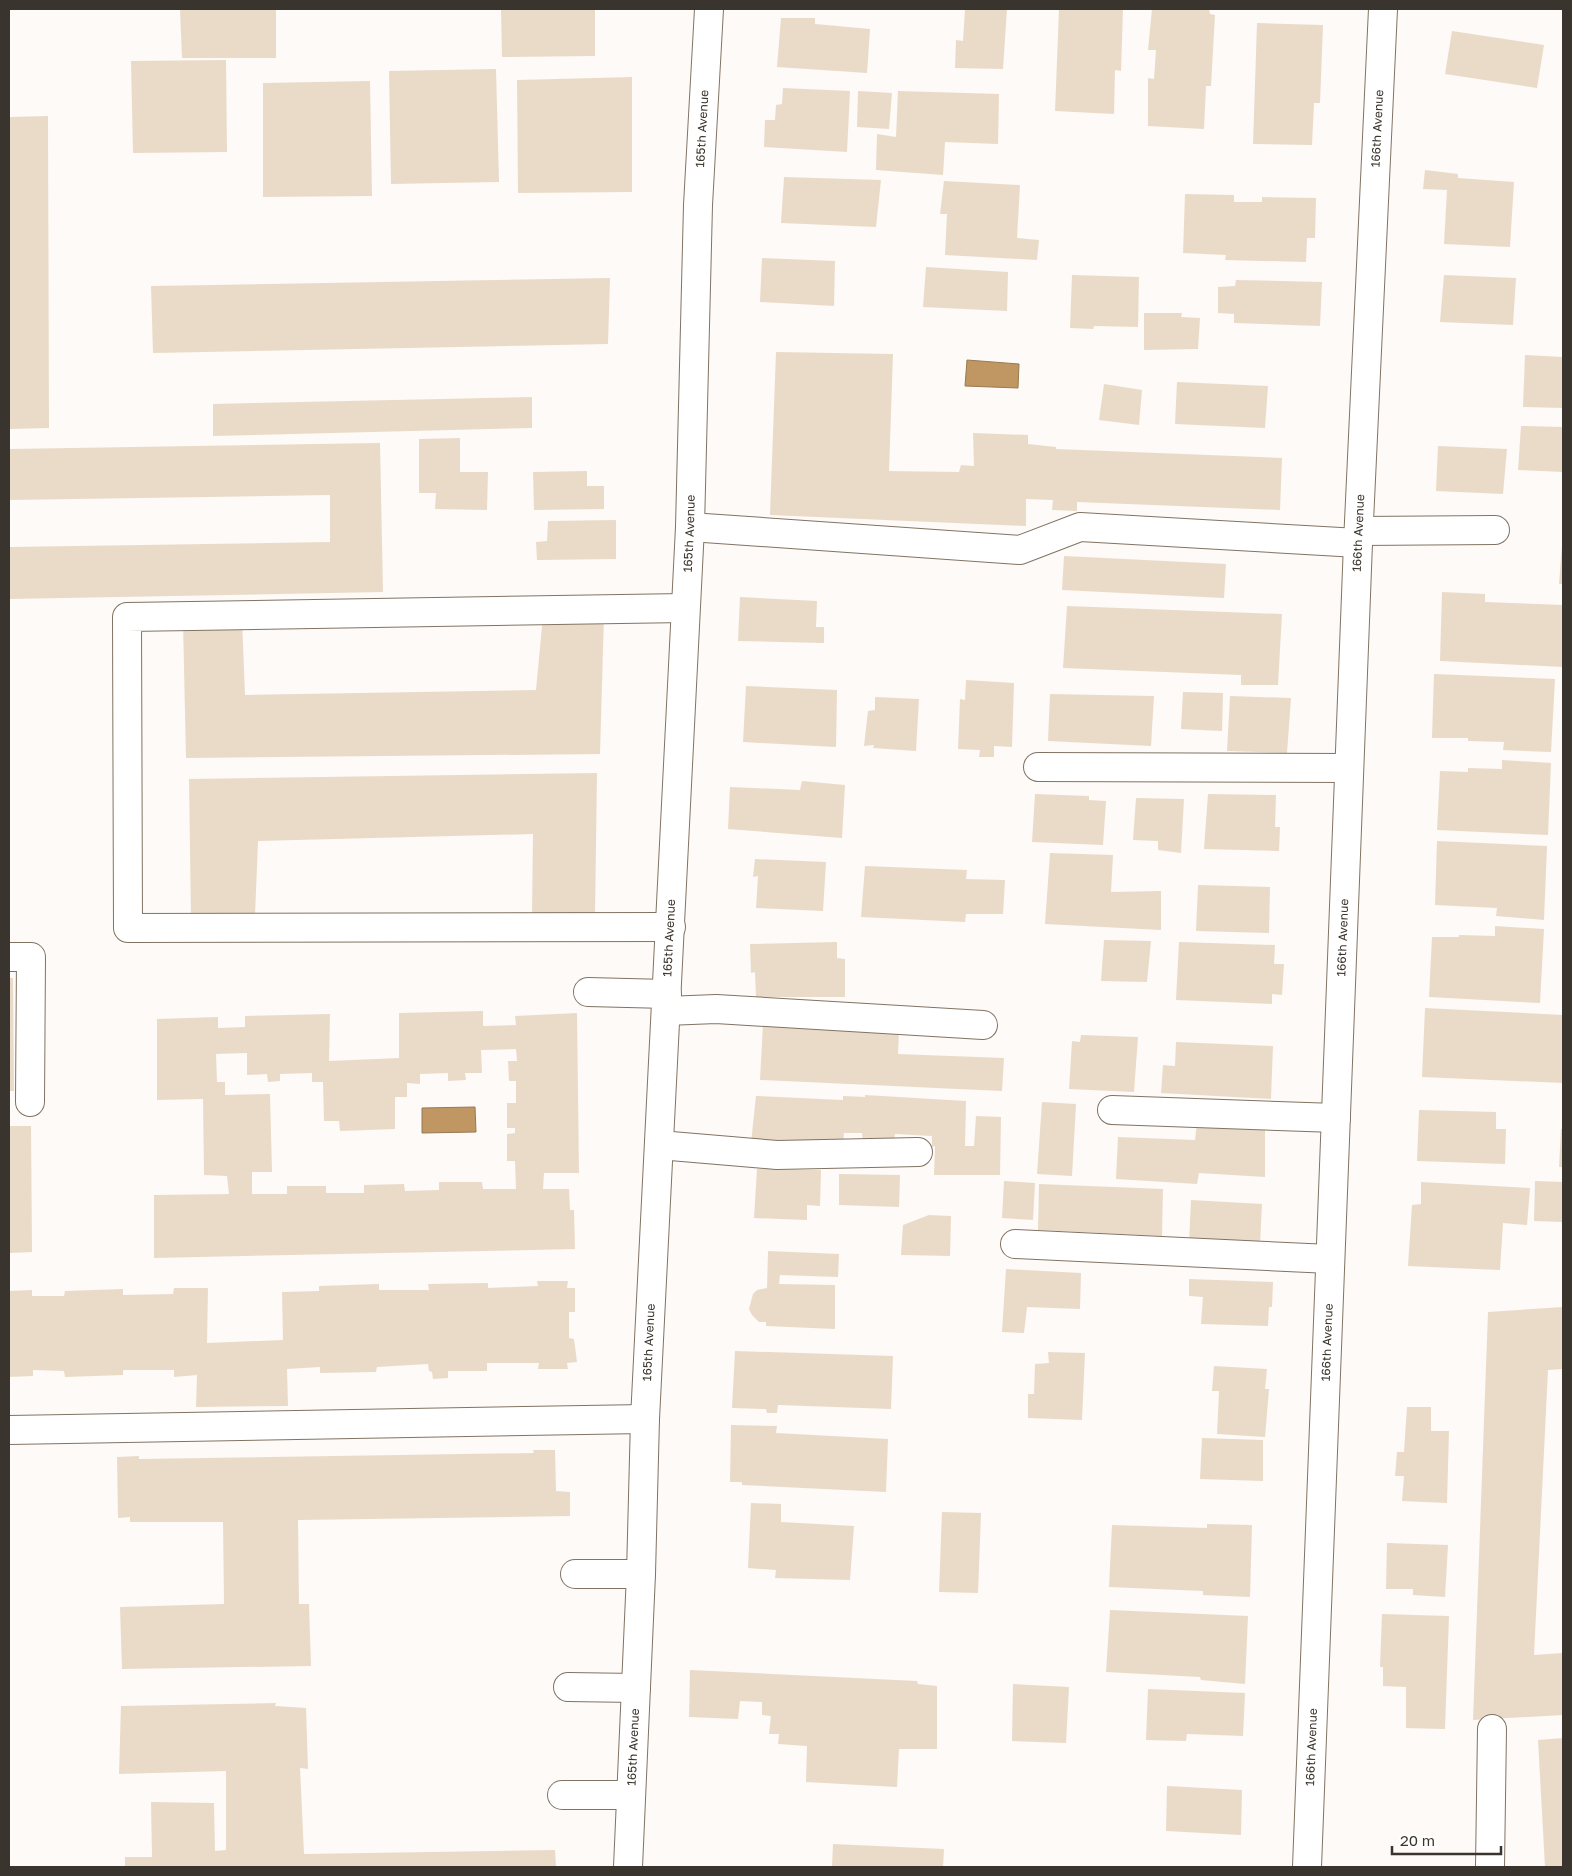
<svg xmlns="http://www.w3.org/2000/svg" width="1572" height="1876" viewBox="0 0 1572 1876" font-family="'Golos Text',sans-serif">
	<rect width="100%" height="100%" fill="#fdfaf7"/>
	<g fill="#c09662" stroke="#987952">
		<path d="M 967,360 L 1019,364 L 1018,388 L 965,386 Z"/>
		<path d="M 475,1107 L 476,1132 L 422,1133 L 422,1108 Z"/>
	</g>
	<g fill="#eadbc9" fill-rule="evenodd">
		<path d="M 180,9 L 276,9 L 276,58 L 182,58 Z"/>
		<path d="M 501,9 L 595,9 L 595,56 L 502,57 Z"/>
		<path d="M 965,9 L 1007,9 L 1003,69 L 955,68 L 956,40 L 963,41 Z"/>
		<path d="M 1059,9 L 1123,9 L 1121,71 L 1115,70 L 1114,114 L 1055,111 Z"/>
		<path d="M 1152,9 L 1209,9 L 1210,14 L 1215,15 L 1211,86 L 1206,86 L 1204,129 L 1148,126 L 1148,78 L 1154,79 L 1156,50 L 1148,50 Z"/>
		<path d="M 781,18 L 815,18 L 815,24 L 870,29 L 867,73 L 777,67 Z"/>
		<path d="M 1257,23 L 1323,25 L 1320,103 L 1314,103 L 1312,145 L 1253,144 Z"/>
		<path d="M 1452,31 L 1544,45 L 1537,88 L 1445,74 Z"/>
		<path d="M 226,60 L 227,152 L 133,153 L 131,61 Z"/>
		<path d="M 496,69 L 499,182 L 391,184 L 389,71 Z"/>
		<path d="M 632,77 L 632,192 L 518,193 L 517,80 Z"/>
		<path d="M 370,81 L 372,196 L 263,197 L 263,83 Z"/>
		<path d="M 783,88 L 850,91 L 847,152 L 764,147 L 765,120 L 775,120 L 776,105 L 782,104 Z"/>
		<path d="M 858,91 L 892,93 L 889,129 L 857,127 Z"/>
		<path d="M 898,91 L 999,94 L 998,144 L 945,142 L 943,175 L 876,170 L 877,134 L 896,137 Z"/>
		<path d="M 48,116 L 49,428 L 9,429 L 9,117 Z"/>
		<path d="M 1425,170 L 1458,174 L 1458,178 L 1514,182 L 1510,247 L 1444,244 L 1447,190 L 1423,189 Z"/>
		<path d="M 784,177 L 881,180 L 876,227 L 781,223 Z"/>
		<path d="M 944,181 L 1020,185 L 1017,238 L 1039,240 L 1037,260 L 945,255 L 947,214 L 940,214 Z"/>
		<path d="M 1185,194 L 1234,195 L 1234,202 L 1262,202 L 1262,197 L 1316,198 L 1315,238 L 1307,238 L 1306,262 L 1225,260 L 1226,255 L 1183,253 Z"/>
		<path d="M 762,258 L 835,261 L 834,306 L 760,302 Z"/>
		<path d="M 926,267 L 1008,272 L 1007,311 L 923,307 Z"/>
		<path d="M 1072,275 L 1139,277 L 1138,327 L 1094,326 L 1093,329 L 1070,328 Z"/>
		<path d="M 1444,275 L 1516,278 L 1513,325 L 1440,322 Z"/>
		<path d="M 610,278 L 608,344 L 153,353 L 151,286 Z"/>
		<path d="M 1236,280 L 1322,282 L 1320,326 L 1234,323 L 1234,314 L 1218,313 L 1218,287 L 1235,286 Z"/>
		<path d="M 1144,313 L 1182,313 L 1181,317 L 1200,318 L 1198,349 L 1144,350 Z"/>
		<path d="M 776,352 L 893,354 L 889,471 L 959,472 L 961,465 L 974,466 L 973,433 L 1028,435 L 1028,444 L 1056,447 L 1056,449 L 1282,458 L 1280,510 L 1077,502 L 1077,511 L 1052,510 L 1053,500 L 1026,499 L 1026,526 L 770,515 Z"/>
		<path d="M 1525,355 L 1563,357 L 1563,408 L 1523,407 Z"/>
		<path d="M 1177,382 L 1268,386 L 1265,428 L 1175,424 Z"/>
		<path d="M 1104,384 L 1142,390 L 1139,425 L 1099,420 Z"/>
		<path d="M 532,397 L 532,428 L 213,436 L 213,404 Z"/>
		<path d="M 1521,426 L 1563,427 L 1563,472 L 1518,470 Z"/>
		<path d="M 460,438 L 460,472 L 488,472 L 487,510 L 435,509 L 436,493 L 419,493 L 419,439 Z"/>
		<path d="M 380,443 L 383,592 L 9,599 L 9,547 L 330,542 L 330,495 L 9,500 L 9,449 Z"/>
		<path d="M 1438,446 L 1507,449 L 1503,494 L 1436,491 Z"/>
		<path d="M 587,471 L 587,486 L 604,486 L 604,509 L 534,510 L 533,472 Z"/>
		<path d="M 616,520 L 616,559 L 537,560 L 536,542 L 547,541 L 548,521 Z"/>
		<path d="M 1562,545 L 1563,546 L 1563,584 L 1559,584 Z"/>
		<path d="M 1064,556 L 1226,564 L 1224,598 L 1062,590 Z"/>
		<path d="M 1442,592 L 1485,594 L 1485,602 L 1563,605 L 1563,667 L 1440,661 Z"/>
		<path d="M 740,597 L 817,601 L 816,627 L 824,627 L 824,643 L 738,641 Z"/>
		<path d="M 1067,606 L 1282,614 L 1278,685 L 1241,685 L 1241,675 L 1063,668 Z"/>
		<path d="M 604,615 L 600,754 L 186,758 L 183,621 L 242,619 L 245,695 L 536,690 L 543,616 Z"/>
		<path d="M 1434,674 L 1555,679 L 1551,752 L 1503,750 L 1504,742 L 1468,741 L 1468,738 L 1432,738 Z"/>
		<path d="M 966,680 L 1014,683 L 1012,747 L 994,746 L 994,757 L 979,757 L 980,750 L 958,749 L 960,699 L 965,700 Z"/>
		<path d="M 746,686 L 837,690 L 836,747 L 743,742 Z"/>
		<path d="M 1183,692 L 1223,693 L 1222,731 L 1181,729 Z"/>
		<path d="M 1050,694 L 1154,696 L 1151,746 L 1048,741 Z"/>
		<path d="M 1230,696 L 1291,698 L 1287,753 L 1227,751 Z"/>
		<path d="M 875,697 L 919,699 L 916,751 L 873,748 L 874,745 L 864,746 L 868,711 L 875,710 Z"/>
		<path d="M 1502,760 L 1551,763 L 1548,835 L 1437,830 L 1440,771 L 1468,772 L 1468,768 L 1502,769 Z"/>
		<path d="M 597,773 L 595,915 L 532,914 L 533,834 L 258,841 L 255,916 L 191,918 L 189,779 Z"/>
		<path d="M 802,781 L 845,785 L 842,838 L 728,829 L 730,787 L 800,790 Z"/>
		<path d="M 1035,794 L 1089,796 L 1089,800 L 1106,801 L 1103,845 L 1032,842 Z"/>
		<path d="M 1208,794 L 1276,795 L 1275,827 L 1280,827 L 1279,851 L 1204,849 Z"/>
		<path d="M 1136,798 L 1184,799 L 1181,853 L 1158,850 L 1158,841 L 1133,840 Z"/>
		<path d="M 1437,841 L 1547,846 L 1544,920 L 1496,916 L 1497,908 L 1435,905 Z"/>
		<path d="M 1050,853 L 1113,855 L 1111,892 L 1161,891 L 1161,930 L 1045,924 Z"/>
		<path d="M 755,859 L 826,862 L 823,911 L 756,908 L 758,876 L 753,877 Z"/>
		<path d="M 865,866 L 967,870 L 966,879 L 1005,880 L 1003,914 L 966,914 L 965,922 L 861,917 Z"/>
		<path d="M 1198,885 L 1270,887 L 1269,933 L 1196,931 Z"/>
		<path d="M 1495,926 L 1544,929 L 1540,1003 L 1429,997 L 1432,937 L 1459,937 L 1459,935 L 1495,936 Z"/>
		<path d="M 1104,940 L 1151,941 L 1147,982 L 1101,981 Z"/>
		<path d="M 837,942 L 837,958 L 845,959 L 845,997 L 756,997 L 755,972 L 751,973 L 750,944 Z"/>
		<path d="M 1179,942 L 1275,945 L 1274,964 L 1284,964 L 1282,995 L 1272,994 L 1272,1004 L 1176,1000 Z"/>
		<path d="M 9,978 L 13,978 L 14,1091 L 9,1091 Z"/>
		<path d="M 1425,1008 L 1563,1015 L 1563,1083 L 1422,1077 Z"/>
		<path d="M 483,1011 L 483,1026 L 516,1025 L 515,1016 L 577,1013 L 579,1173 L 544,1173 L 543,1189 L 569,1189 L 570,1210 L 574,1210 L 575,1249 L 154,1258 L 154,1195 L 229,1194 L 227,1176 L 204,1175 L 203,1099 L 157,1100 L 157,1019 L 218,1017 L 218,1028 L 245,1027 L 245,1016 L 330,1014 L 329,1061 L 399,1058 L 399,1013 ZM 516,1049 L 517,1061 L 508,1061 L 509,1081 L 516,1081 L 516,1103 L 507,1103 L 507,1128 L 515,1128 L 515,1133 L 507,1134 L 507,1161 L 515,1161 L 516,1189 L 483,1189 L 482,1182 L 439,1182 L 439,1190 L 405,1191 L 404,1184 L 364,1185 L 364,1193 L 326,1193 L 326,1186 L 287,1186 L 287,1194 L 252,1194 L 252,1172 L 272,1172 L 270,1094 L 225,1095 L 225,1082 L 217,1082 L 216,1054 L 247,1053 L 247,1075 L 267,1074 L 268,1082 L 280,1081 L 280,1074 L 312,1073 L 312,1082 L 323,1082 L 324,1121 L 339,1121 L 340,1131 L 395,1129 L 395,1097 L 407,1097 L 407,1083 L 420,1084 L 420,1074 L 448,1073 L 448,1081 L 466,1080 L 465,1073 L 482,1073 L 481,1050 Z"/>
		<path d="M 763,1024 L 899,1029 L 898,1054 L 1004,1058 L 1002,1091 L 760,1080 Z"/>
		<path d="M 1081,1035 L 1138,1037 L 1134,1092 L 1069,1089 L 1072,1041 L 1080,1042 Z"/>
		<path d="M 1176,1042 L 1273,1046 L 1271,1099 L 1161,1093 L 1163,1065 L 1175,1066 Z"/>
		<path d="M 865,1095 L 966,1101 L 965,1146 L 974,1146 L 976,1116 L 1001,1117 L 1000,1175 L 934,1175 L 935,1146 L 932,1147 L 932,1136 L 895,1134 L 894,1144 L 863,1142 L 862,1133 L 844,1133 L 843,1144 L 751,1143 L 756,1096 L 843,1100 L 843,1096 L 865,1097 Z"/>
		<path d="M 1042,1102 L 1076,1104 L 1072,1176 L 1037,1174 Z"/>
		<path d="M 1419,1110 L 1496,1112 L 1496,1129 L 1506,1129 L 1505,1164 L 1417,1161 Z"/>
		<path d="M 1197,1122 L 1265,1125 L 1265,1177 L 1199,1173 L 1197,1184 L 1116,1179 L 1118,1137 L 1195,1140 Z"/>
		<path d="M 9,1126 L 31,1126 L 32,1252 L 9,1253 Z"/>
		<path d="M 1561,1129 L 1563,1129 L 1563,1167 L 1559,1167 Z"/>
		<path d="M 757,1169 L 821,1170 L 820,1206 L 807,1205 L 807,1220 L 754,1218 Z"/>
		<path d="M 839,1174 L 900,1175 L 899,1207 L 839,1205 Z"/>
		<path d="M 1004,1181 L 1035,1183 L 1033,1220 L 1002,1218 Z"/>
		<path d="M 1535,1181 L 1563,1182 L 1563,1222 L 1534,1221 Z"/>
		<path d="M 1421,1182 L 1530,1188 L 1527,1225 L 1503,1223 L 1500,1270 L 1408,1266 L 1412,1205 L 1421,1204 Z"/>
		<path d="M 1039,1184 L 1163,1189 L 1162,1236 L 1038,1230 Z"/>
		<path d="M 1191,1200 L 1262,1204 L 1260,1245 L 1189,1243 Z"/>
		<path d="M 929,1215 L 951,1216 L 950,1256 L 901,1255 L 903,1225 Z"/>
		<path d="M 768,1251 L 839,1254 L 838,1277 L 780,1275 L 779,1284 L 835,1285 L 835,1329 L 766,1326 L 766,1322 L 759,1322 L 752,1315 L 749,1309 L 753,1294 L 757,1290 L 767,1288 Z"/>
		<path d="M 1006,1269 L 1081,1273 L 1080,1309 L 1027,1307 L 1024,1333 L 1002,1332 Z"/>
		<path d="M 1189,1279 L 1273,1282 L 1272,1307 L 1269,1307 L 1268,1326 L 1201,1324 L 1203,1297 L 1189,1296 Z"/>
		<path d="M 537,1281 L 568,1281 L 567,1288 L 575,1288 L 575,1312 L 569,1312 L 569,1338 L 574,1339 L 577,1362 L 567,1363 L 568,1369 L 538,1369 L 539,1363 L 487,1363 L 487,1371 L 448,1371 L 448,1378 L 433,1379 L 432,1372 L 429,1371 L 428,1364 L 377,1367 L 376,1372 L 320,1373 L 320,1367 L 287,1369 L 288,1406 L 196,1407 L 197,1375 L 174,1377 L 174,1370 L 123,1370 L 123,1375 L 65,1377 L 64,1371 L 33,1370 L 33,1376 L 9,1377 L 9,1291 L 32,1290 L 32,1296 L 64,1296 L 65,1291 L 123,1289 L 123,1295 L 173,1294 L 174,1288 L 208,1288 L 207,1343 L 283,1340 L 282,1292 L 319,1291 L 319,1286 L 379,1284 L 379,1290 L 429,1290 L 428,1284 L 488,1283 L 488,1288 L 538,1286 Z"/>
		<path d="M 1563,1307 L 1563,1369 L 1548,1370 L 1534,1655 L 1563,1653 L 1563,1715 L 1473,1720 L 1488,1312 Z"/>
		<path d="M 735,1351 L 893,1356 L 891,1409 L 778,1405 L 777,1413 L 767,1413 L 766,1409 L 732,1408 Z"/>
		<path d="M 1048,1352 L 1085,1353 L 1082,1420 L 1028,1418 L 1028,1394 L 1034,1394 L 1035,1364 L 1049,1363 Z"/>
		<path d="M 1214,1366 L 1267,1369 L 1265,1389 L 1269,1389 L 1265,1437 L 1217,1434 L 1219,1391 L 1212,1391 Z"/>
		<path d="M 1407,1407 L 1431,1407 L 1431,1431 L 1449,1431 L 1447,1503 L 1402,1501 L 1404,1476 L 1395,1476 L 1397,1452 L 1404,1452 Z"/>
		<path d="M 731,1425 L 777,1426 L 776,1433 L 888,1439 L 886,1492 L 742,1485 L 742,1482 L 730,1482 Z"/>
		<path d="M 1202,1438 L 1263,1440 L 1263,1481 L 1200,1479 Z"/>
		<path d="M 533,1450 L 555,1450 L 556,1491 L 570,1492 L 570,1516 L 298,1520 L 299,1604 L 309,1604 L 311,1666 L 122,1669 L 120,1607 L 224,1604 L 223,1522 L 130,1522 L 130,1517 L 118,1518 L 117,1457 L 139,1456 L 139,1459 L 534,1453 Z"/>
		<path d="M 751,1503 L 781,1504 L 781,1522 L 854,1526 L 850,1580 L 775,1578 L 776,1570 L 748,1568 Z"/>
		<path d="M 942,1512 L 981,1513 L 978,1593 L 939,1592 Z"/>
		<path d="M 1207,1524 L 1252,1525 L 1250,1597 L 1203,1595 L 1203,1591 L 1109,1587 L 1112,1525 L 1207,1528 Z"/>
		<path d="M 1387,1543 L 1448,1545 L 1445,1597 L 1413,1595 L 1413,1589 L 1386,1589 Z"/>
		<path d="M 1110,1610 L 1248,1616 L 1245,1684 L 1201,1680 L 1200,1677 L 1106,1672 Z"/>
		<path d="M 1382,1614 L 1449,1616 L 1445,1729 L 1406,1728 L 1406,1687 L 1383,1686 L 1383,1667 L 1380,1667 Z"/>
		<path d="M 690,1670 L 917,1681 L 918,1684 L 937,1686 L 937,1749 L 899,1749 L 897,1787 L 806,1782 L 807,1746 L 778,1744 L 779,1734 L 769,1734 L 771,1716 L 762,1715 L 762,1702 L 740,1701 L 738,1719 L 689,1717 Z"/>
		<path d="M 1013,1684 L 1069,1687 L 1066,1743 L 1012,1741 Z"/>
		<path d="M 1148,1689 L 1245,1693 L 1243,1736 L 1187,1734 L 1186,1741 L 1146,1740 Z"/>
		<path d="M 276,1703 L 275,1706 L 306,1708 L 308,1769 L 300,1768 L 304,1854 L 555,1850 L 556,1867 L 125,1867 L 125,1857 L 152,1857 L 151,1802 L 214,1803 L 215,1851 L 226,1850 L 226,1771 L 119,1774 L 121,1706 Z"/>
		<path d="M 1563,1738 L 1563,1867 L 1545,1867 L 1538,1740 Z"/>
		<path d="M 1167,1786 L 1242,1790 L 1241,1835 L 1166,1831 Z"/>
		<path d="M 833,1844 L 944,1849 L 943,1867 L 832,1867 Z"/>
	</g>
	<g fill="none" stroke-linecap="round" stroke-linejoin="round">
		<g stroke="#817364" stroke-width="30">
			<g id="minor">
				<path d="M 690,527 L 1020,550 L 1080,527 L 1358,543"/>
				<path d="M 1359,531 L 1495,530"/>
				<path d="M 1038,767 L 1349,768"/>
				<path d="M 671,927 L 128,928 L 127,617 L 685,608"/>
				<path d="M 9,957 L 31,957 L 30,1102"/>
				<path d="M 588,992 L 667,994"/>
				<path d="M 666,1011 L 716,1009 L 983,1025"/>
				<path d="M 1112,1110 L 1336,1118"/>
				<path d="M 659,1145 L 777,1155 L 918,1152"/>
				<path d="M 1015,1244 L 1330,1259"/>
				<path d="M 9,1430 L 645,1419"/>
				<path d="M 575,1574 L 641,1574"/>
				<path d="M 568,1687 L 636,1688"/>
				<path d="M 562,1795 L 631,1795"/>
				<path id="s1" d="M 628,1867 L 641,1574 L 645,1419 L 690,527 L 698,205 L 709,9"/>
				<path id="s2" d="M 1307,1867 L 1358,543 L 1383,9"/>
				<path d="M 1490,1867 L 1492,1729"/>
			</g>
		</g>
		<use href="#minor" stroke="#fff" stroke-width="28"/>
	</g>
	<g text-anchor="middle" stroke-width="5" stroke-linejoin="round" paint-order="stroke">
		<g font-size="12" fill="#39342d" stroke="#fff">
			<text dy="4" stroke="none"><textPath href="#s1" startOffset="1740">165th Avenue</textPath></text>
			<text dy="4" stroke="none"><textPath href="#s2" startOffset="1740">166th Avenue</textPath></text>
			<text dy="4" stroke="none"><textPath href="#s1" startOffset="1335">165th Avenue</textPath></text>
			<text dy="4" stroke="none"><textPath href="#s2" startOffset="1335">166th Avenue</textPath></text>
			<text dy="4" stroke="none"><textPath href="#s1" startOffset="930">165th Avenue</textPath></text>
			<text dy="4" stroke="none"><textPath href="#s2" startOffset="930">166th Avenue</textPath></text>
			<text dy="4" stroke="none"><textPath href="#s1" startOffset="525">165th Avenue</textPath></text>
			<text dy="4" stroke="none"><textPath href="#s2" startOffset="525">166th Avenue</textPath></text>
			<text dy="4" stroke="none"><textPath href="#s1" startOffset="120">165th Avenue</textPath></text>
			<text dy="4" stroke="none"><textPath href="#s2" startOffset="120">166th Avenue</textPath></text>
		</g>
	</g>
	<rect width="1572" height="1876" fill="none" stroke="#39342d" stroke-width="20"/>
	<path d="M1392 1846v8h109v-8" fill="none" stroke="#39342d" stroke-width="2.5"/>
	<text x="1400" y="1846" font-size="15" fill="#39342d" stroke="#ffffff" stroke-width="4" paint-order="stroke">20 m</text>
</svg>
